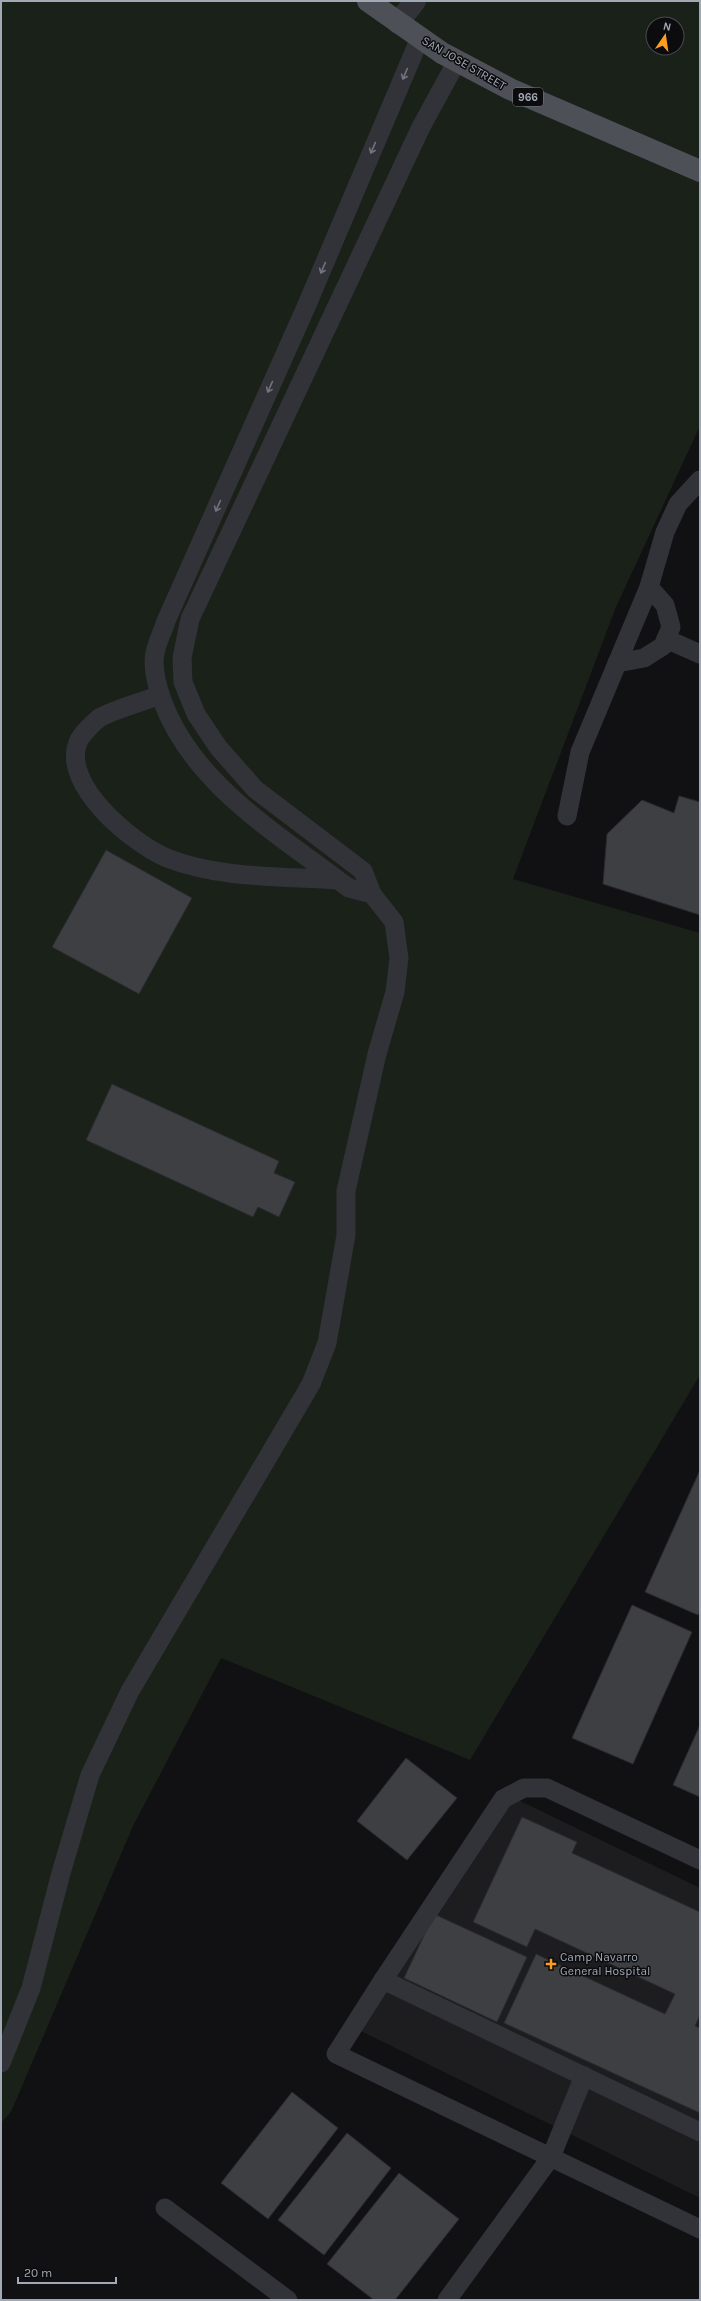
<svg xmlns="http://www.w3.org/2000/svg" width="701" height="2301" viewBox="0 0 701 2301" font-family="Karla,sans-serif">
	<rect width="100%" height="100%" fill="#111113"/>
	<path fill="#1d1d20" d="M 514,1798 L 700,1888 L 700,2198 L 361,2031 L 443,1897 Z"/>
	<path fill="#192119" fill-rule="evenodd" d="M 1,1 L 700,1 L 700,426 L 616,607 L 513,879 L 700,933 L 700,1375 L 470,1760 L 221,1658 L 133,1826 L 11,2112 L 1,2123 ZM 653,24 L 677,24 L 677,48 L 653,48 Z"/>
	<g fill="#3d3f43" stroke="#2b2b2f">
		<path d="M 679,796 L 700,802 L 700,915 L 603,884 L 607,834 L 642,800 L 674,813 Z"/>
		<path d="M 106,850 L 192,898 L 139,994 L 52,947 Z"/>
		<path d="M 112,1084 L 279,1161 L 274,1173 L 295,1182 L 279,1217 L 258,1207 L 253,1217 L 86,1140 Z"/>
		<path d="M 700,1470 L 700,1611 L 698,1615 L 645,1592 Z"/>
		<path d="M 632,1605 L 692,1632 L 633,1764 L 572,1738 Z"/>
		<path d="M 700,1725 L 700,1797 L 673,1785 Z"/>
		<path d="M 406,1758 L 457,1798 L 407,1860 L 357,1821 Z"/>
		<path d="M 522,1817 L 577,1842 L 572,1853 L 700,1912 L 700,2015 L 695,2026 L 700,2028 L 700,2113 L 504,2023 L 536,1954 L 665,2014 L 675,1994 L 535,1929 L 527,1947 L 473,1922 Z"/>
		<path d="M 434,1914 L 527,1957 L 497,2022 L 404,1978 Z"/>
		<path d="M 292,2092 L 338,2128 L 268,2219 L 221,2183 Z"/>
		<path d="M 347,2133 L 391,2168 L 324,2255 L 278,2220 Z"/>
		<path d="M 399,2173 L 459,2219 L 395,2300 L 374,2300 L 327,2264 Z"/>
	</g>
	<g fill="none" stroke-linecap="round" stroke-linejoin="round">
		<g stroke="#323338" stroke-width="19">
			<path d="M 420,38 L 306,307 L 166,621 C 163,631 157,642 155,653 C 152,668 157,686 162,700 C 192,782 272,830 338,880 L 349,888 L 372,894 L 363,871 L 255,789 L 218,747 L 196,714 L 183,682 L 182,658 L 190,619 L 421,127 L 457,61"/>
			<path d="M 666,639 L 700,654"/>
			<path d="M 617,663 L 644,658 L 663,646 L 671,627 L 665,605 L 649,587"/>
			<path d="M 160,695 C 148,700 106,712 98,719 C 92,724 81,735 78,742 C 61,785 132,843 167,858 C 220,879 283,876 338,880"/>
			<path d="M 567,816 L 580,752 L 649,587 L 665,532 L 678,504 L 700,480"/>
			<path d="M 700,1860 L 547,1788 L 524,1788 L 503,1799 L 383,1980 L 336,2054 L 700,2229"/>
			<path d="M 383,1980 L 700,2132"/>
			<path d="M 1,2063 L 31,1988 L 61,1873 L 90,1775 L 130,1691 L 311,1384 L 327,1343 L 346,1235 L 346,1191 L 377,1054 L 395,992 L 399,958 L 394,922 L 372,894"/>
			<path d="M 165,2208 L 288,2300"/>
			<path d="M 447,2300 L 551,2157 L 584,2076"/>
		</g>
		<path stroke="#323338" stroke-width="22" d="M 398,23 L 415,1"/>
		<path stroke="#4d5057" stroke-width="22" d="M 368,1 L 442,53 L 510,89 L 700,171"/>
	</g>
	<defs><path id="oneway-shaft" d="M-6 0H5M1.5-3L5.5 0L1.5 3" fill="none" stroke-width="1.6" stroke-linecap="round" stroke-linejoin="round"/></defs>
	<g stroke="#6f747d">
		<use href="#oneway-shaft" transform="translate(405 74) rotate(113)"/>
		<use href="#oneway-shaft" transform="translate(373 148) rotate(113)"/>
		<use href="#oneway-shaft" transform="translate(323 268) rotate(113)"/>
		<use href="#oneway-shaft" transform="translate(270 387) rotate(114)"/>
		<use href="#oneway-shaft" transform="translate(218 506) rotate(114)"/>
	</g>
	<path fill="#ff9d1d" stroke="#0c0c0e" stroke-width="1.5" d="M549 1958h4v4h4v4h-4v4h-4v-4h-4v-4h4z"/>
	<g text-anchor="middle" stroke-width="3" stroke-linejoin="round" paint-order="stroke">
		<rect fill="#0c0c0e" stroke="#747a83" stroke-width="1" x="513" y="88" width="30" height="18" rx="3"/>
		<g font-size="11" font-weight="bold" fill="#a1a9b5">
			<text x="528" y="101">966</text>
		</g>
		<g font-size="12" fill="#a1a9b5" stroke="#0c0c0e">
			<text transform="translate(464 63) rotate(30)" y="4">SAN JOSE STREET</text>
		</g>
		<g font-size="12" fill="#a1a9b5" stroke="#0c0c0e" text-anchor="start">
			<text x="560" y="1961">Camp Navarro<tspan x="560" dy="14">General Hospital</tspan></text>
		</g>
	</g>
	<rect width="701" height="2301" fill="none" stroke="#a1a9b5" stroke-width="4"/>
	<g transform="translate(665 36) rotate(13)"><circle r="19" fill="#0c0c0e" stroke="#484b51"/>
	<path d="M0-3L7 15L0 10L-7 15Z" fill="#ff9d1d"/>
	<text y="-6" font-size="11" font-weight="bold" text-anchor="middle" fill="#a1a9b5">N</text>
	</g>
	<path d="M18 2277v6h98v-6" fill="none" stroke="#a1a9b5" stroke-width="2"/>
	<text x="24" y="2277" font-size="12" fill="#a1a9b5" stroke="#0c0c0e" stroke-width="3" paint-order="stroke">20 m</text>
</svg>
